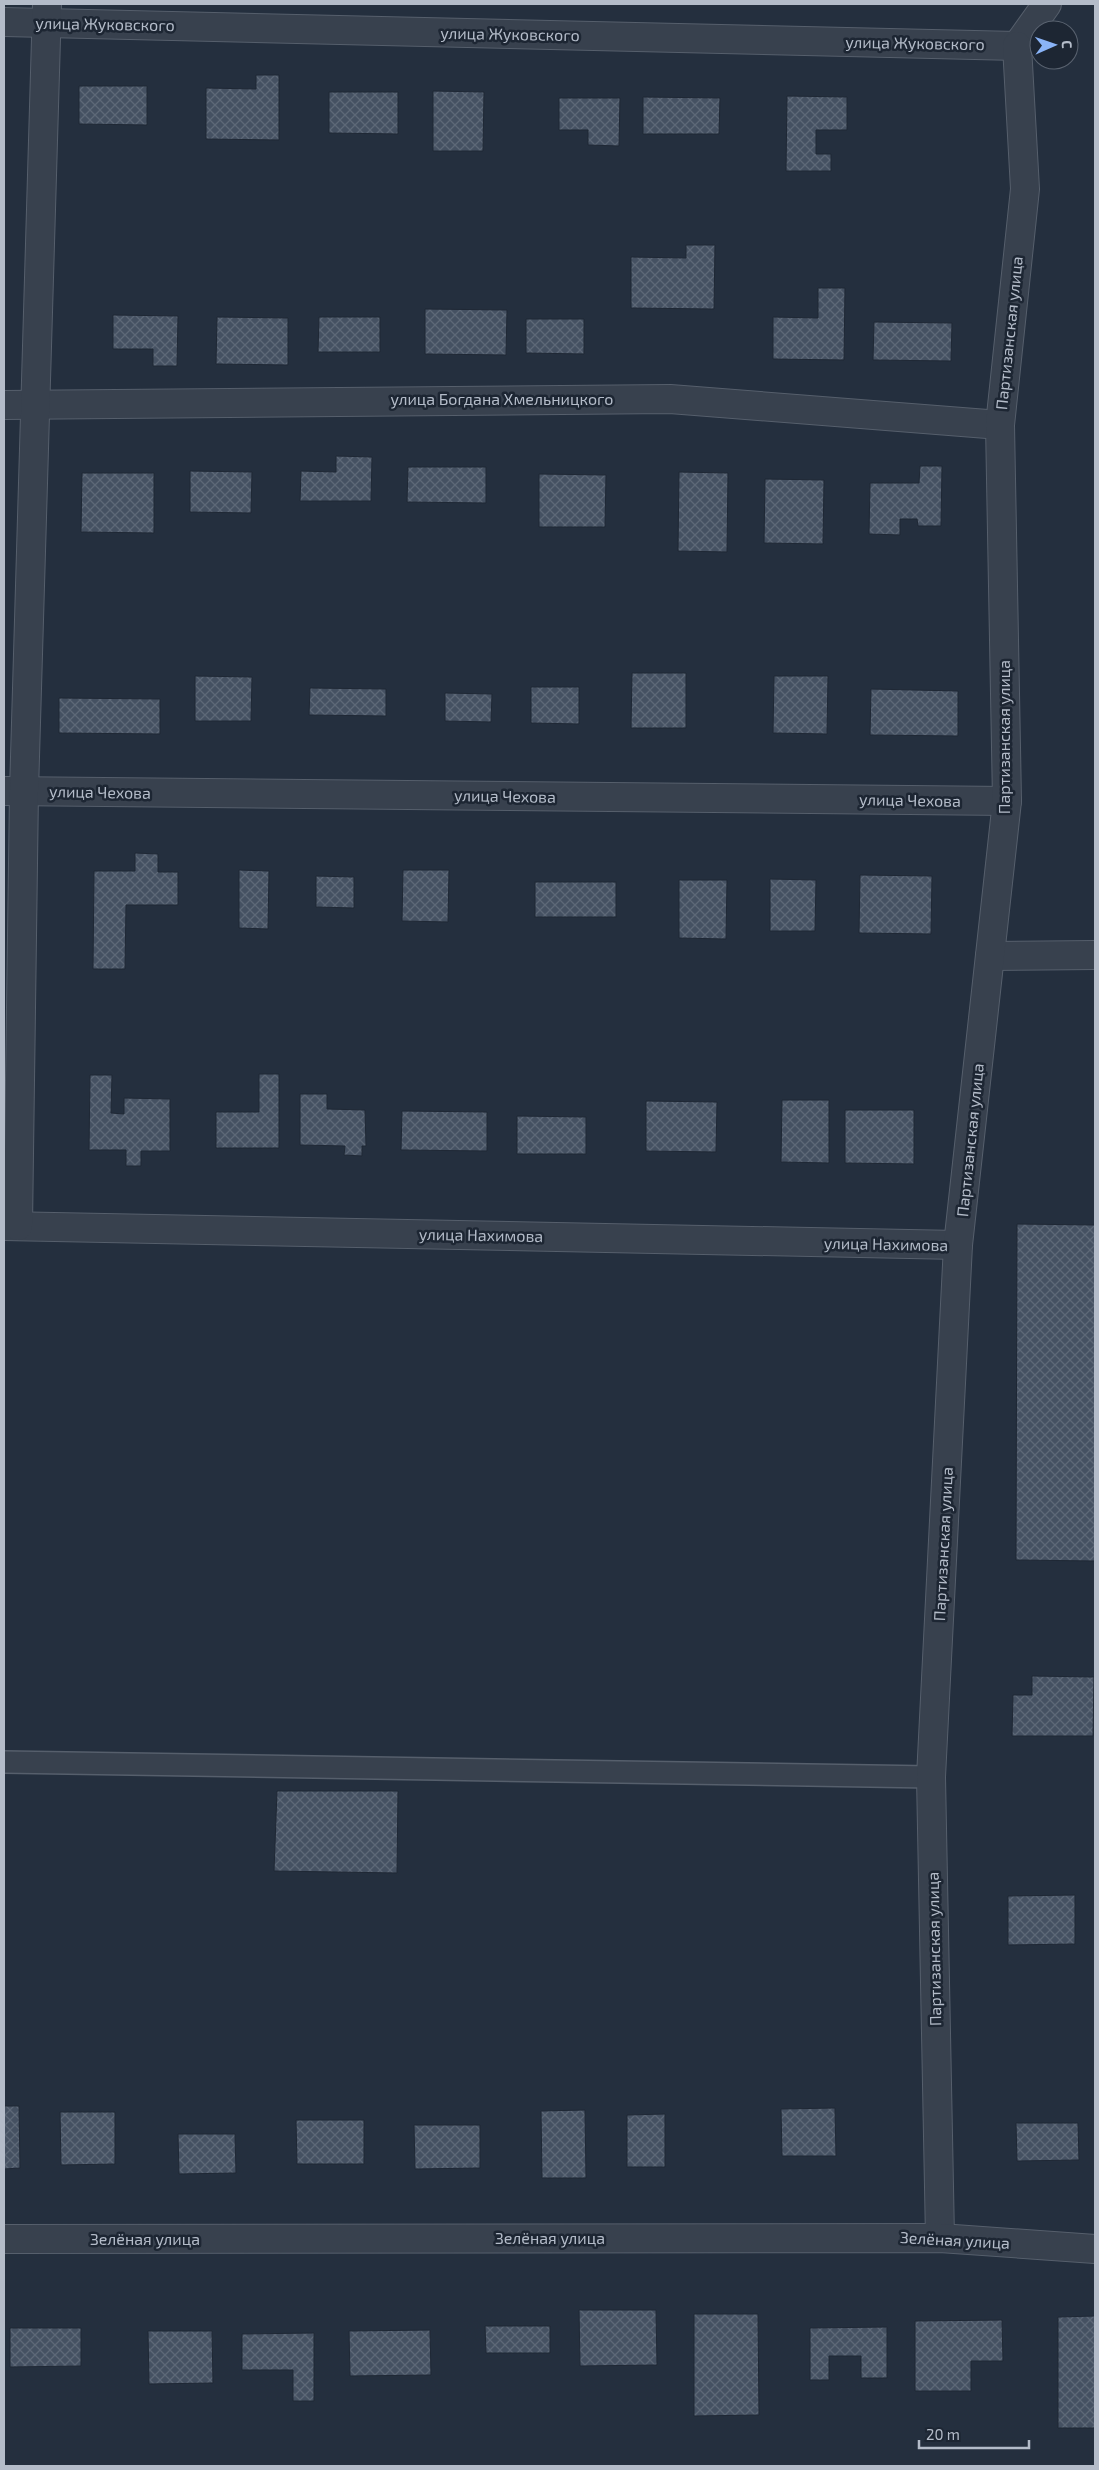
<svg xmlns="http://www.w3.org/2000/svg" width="1099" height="2470" viewBox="0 0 1099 2470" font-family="'Exo 2',sans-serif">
	<defs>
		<pattern id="building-cross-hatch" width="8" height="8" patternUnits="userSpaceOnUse" patternTransform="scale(1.25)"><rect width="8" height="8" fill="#455162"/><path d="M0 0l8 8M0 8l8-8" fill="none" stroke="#5d6877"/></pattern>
	</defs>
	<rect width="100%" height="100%" fill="#242f3e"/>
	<g fill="url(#building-cross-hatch)" stroke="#1f2835">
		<path d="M 256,75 L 279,75 L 279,140 L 206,139 L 206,88 L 256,89 Z"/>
		<path d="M 79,86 L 147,86 L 147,125 L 79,124 Z"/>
		<path d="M 433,91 L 484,92 L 483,151 L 433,151 Z"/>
		<path d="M 329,92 L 398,92 L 398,134 L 329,133 Z"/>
		<path d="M 787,96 L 847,97 L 847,130 L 816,130 L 816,154 L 831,154 L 831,171 L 786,171 Z"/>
		<path d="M 643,97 L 720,98 L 719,134 L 643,134 Z"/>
		<path d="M 559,98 L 620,98 L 619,146 L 588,145 L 588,130 L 559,130 Z"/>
		<path d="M 686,245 L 715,245 L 714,309 L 631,308 L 631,257 L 686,258 Z"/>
		<path d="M 818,288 L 845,288 L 844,360 L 773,359 L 773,317 L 818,318 Z"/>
		<path d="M 425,309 L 507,310 L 506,355 L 425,354 Z"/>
		<path d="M 113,315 L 178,316 L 177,366 L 153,366 L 153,349 L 113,349 Z"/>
		<path d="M 217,317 L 288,318 L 288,365 L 216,364 Z"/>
		<path d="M 319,317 L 380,317 L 380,352 L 318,352 Z"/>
		<path d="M 526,319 L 584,319 L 584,354 L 526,353 Z"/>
		<path d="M 874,322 L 952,323 L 951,361 L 873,360 Z"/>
		<path d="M 336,456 L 372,457 L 371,501 L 300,501 L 301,471 L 336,472 Z"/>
		<path d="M 920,466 L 942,466 L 941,526 L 918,526 L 917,519 L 900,519 L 900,535 L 869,534 L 870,483 L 919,483 Z"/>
		<path d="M 408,467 L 486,467 L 486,503 L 407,502 Z"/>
		<path d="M 190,471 L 252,472 L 251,513 L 190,512 Z"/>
		<path d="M 679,472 L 728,473 L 727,552 L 678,551 Z"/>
		<path d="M 82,473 L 154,473 L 154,533 L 81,532 Z"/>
		<path d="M 539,474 L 606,475 L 605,527 L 539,527 Z"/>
		<path d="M 765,479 L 824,480 L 823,544 L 764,543 Z"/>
		<path d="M 632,673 L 686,673 L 686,728 L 631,728 Z"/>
		<path d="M 195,676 L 252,677 L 251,721 L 195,721 Z"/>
		<path d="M 774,676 L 828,676 L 827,734 L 773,733 Z"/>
		<path d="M 531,687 L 579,687 L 579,724 L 531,723 Z"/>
		<path d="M 310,688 L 386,689 L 386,716 L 309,715 Z"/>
		<path d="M 871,689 L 958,691 L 958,736 L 870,735 Z"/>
		<path d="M 445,693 L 492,694 L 491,722 L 445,721 Z"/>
		<path d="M 59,698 L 160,699 L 160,734 L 59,733 Z"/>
		<path d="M 135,853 L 158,854 L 158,872 L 178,872 L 178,905 L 126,905 L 125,969 L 93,969 L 94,871 L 135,871 Z"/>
		<path d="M 239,870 L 269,871 L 268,929 L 239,928 Z"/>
		<path d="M 403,870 L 449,870 L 448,922 L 402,921 Z"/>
		<path d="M 860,875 L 932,876 L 931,934 L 859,933 Z"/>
		<path d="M 316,876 L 354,877 L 354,908 L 316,907 Z"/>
		<path d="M 770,879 L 816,880 L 815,931 L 770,931 Z"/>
		<path d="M 679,880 L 727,880 L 726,939 L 679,938 Z"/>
		<rect x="535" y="882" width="81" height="35"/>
		<path d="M 259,1074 L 279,1074 L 279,1148 L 216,1148 L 216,1112 L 259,1112 Z"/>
		<path d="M 90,1075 L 112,1075 L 111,1113 L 124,1114 L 124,1098 L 170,1099 L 170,1151 L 141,1151 L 141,1166 L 126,1166 L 126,1150 L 89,1150 Z"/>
		<path d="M 300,1094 L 327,1094 L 327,1109 L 365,1110 L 366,1146 L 362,1146 L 362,1156 L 344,1155 L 345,1146 L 300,1145 Z"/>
		<path d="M 782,1100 L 829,1100 L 829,1163 L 781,1162 Z"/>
		<path d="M 646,1101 L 717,1102 L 716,1152 L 646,1151 Z"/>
		<path d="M 845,1110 L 914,1110 L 914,1164 L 845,1163 Z"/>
		<path d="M 402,1111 L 487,1112 L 487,1151 L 401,1150 Z"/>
		<path d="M 517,1116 L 586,1117 L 586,1154 L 517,1154 Z"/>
		<path d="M 1017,1224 L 1095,1225 L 1095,1561 L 1016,1560 Z"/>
		<path d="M 1032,1676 L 1094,1677 L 1093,1736 L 1012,1736 L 1013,1695 L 1032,1695 Z"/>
		<path d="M 277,1791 L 398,1791 L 397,1873 L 274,1871 Z"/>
		<path d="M 1075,1895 L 1075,1944 L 1008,1945 L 1008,1896 Z"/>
		<path d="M 4,2106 L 19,2106 L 20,2168 L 4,2169 Z"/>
		<path d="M 835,2108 L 836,2156 L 782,2156 L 781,2109 Z"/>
		<path d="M 585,2110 L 586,2178 L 542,2178 L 541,2111 Z"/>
		<path d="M 60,2112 L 115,2112 L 115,2164 L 61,2165 Z"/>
		<path d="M 665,2114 L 665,2167 L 627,2167 L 627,2115 Z"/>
		<path d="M 296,2120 L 364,2120 L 364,2164 L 297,2164 Z"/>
		<path d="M 1016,2123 L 1078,2123 L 1079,2160 L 1017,2161 Z"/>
		<path d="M 414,2125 L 480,2125 L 480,2168 L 415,2169 Z"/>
		<path d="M 178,2134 L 235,2134 L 236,2173 L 179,2174 Z"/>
		<path d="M 579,2310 L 656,2310 L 657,2365 L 580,2366 Z"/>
		<path d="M 694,2314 L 758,2314 L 759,2415 L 694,2416 Z"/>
		<path d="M 1095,2316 L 1095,2428 L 1058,2428 L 1058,2317 Z"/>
		<path d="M 1002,2320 L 1003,2361 L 971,2361 L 971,2391 L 915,2391 L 915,2321 Z"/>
		<path d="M 485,2326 L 550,2326 L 550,2353 L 486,2353 Z"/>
		<path d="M 887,2327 L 887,2378 L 861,2378 L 861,2356 L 829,2356 L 829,2380 L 810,2380 L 810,2328 Z"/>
		<path d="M 10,2328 L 81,2328 L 81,2366 L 10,2367 Z"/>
		<path d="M 430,2330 L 431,2375 L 350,2376 L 349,2331 Z"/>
		<path d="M 148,2331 L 212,2331 L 213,2383 L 149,2384 Z"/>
		<path d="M 314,2333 L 314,2401 L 293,2401 L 293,2370 L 242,2370 L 242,2334 Z"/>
	</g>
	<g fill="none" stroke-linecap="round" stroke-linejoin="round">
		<g stroke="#565f6c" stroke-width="24">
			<path id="lane" d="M 4,1762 L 931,1777"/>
		</g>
		<g stroke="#565f6c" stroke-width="30">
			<g id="street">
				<path d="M 4,22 L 1017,46"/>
				<path d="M 1017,46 L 1047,4"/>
				<path d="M 4,405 L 670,399 L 1000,425"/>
				<path d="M 4,791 L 1007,801"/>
				<path d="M 990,956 L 1095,955"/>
				<path d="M 4,1226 L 958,1245"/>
				<path d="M 18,1226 L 24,791 L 47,4"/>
				<path d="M 940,2238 L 931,1777 L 958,1245 L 1007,801 L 1000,425 L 1025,189 L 1017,46"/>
				<path d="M 4,2239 L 940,2238 L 1095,2249"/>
			</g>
		</g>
		<use href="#lane" stroke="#38414e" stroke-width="21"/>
		<use href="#street" stroke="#38414e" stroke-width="28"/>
	</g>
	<g text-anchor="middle" stroke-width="5" stroke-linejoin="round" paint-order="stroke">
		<g font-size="16" fill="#b4bcc9" stroke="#1d2633">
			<text transform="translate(105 24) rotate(1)" y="6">улица Жуковского</text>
			<text transform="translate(510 34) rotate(1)" y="6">улица Жуковского</text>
			<text transform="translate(915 43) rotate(1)" y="6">улица Жуковского</text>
			<text transform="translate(1009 333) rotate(-84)" y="6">Партизанская улица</text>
			<text x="502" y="405">улица Богдана Хмельницкого</text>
			<text transform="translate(1004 737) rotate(-90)" y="6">Партизанская улица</text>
			<text transform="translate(100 792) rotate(1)" y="6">улица Чехова</text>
			<text transform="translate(505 796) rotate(1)" y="6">улица Чехова</text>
			<text transform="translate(910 800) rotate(1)" y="6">улица Чехова</text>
			<text transform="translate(970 1140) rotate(-84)" y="6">Партизанская улица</text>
			<text transform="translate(481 1235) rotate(1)" y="6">улица Нахимова</text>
			<text transform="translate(886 1244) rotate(1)" y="6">улица Нахимова</text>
			<text transform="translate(943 1544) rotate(-87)" y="6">Партизанская улица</text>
			<text transform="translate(934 1949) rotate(-91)" y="6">Партизанская улица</text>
			<text x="550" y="2244">Зелёная улица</text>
			<text x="145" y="2245">Зелёная улица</text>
			<text transform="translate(955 2240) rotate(3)" y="6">Зелёная улица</text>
		</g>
	</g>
	<rect width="1099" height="2470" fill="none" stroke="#b4bcc9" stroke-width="10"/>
	<g transform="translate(1054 45) rotate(88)"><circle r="24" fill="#1d2633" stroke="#59626f"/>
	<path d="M0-4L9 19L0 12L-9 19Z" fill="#8ab4f8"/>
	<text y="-8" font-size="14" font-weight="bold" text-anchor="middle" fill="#b4bcc9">С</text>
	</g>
	<path d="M919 2440v8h110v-8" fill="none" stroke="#b4bcc9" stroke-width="2.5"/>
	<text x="926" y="2440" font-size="15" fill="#b4bcc9" stroke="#1d2633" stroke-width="4" paint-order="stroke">20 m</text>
</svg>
